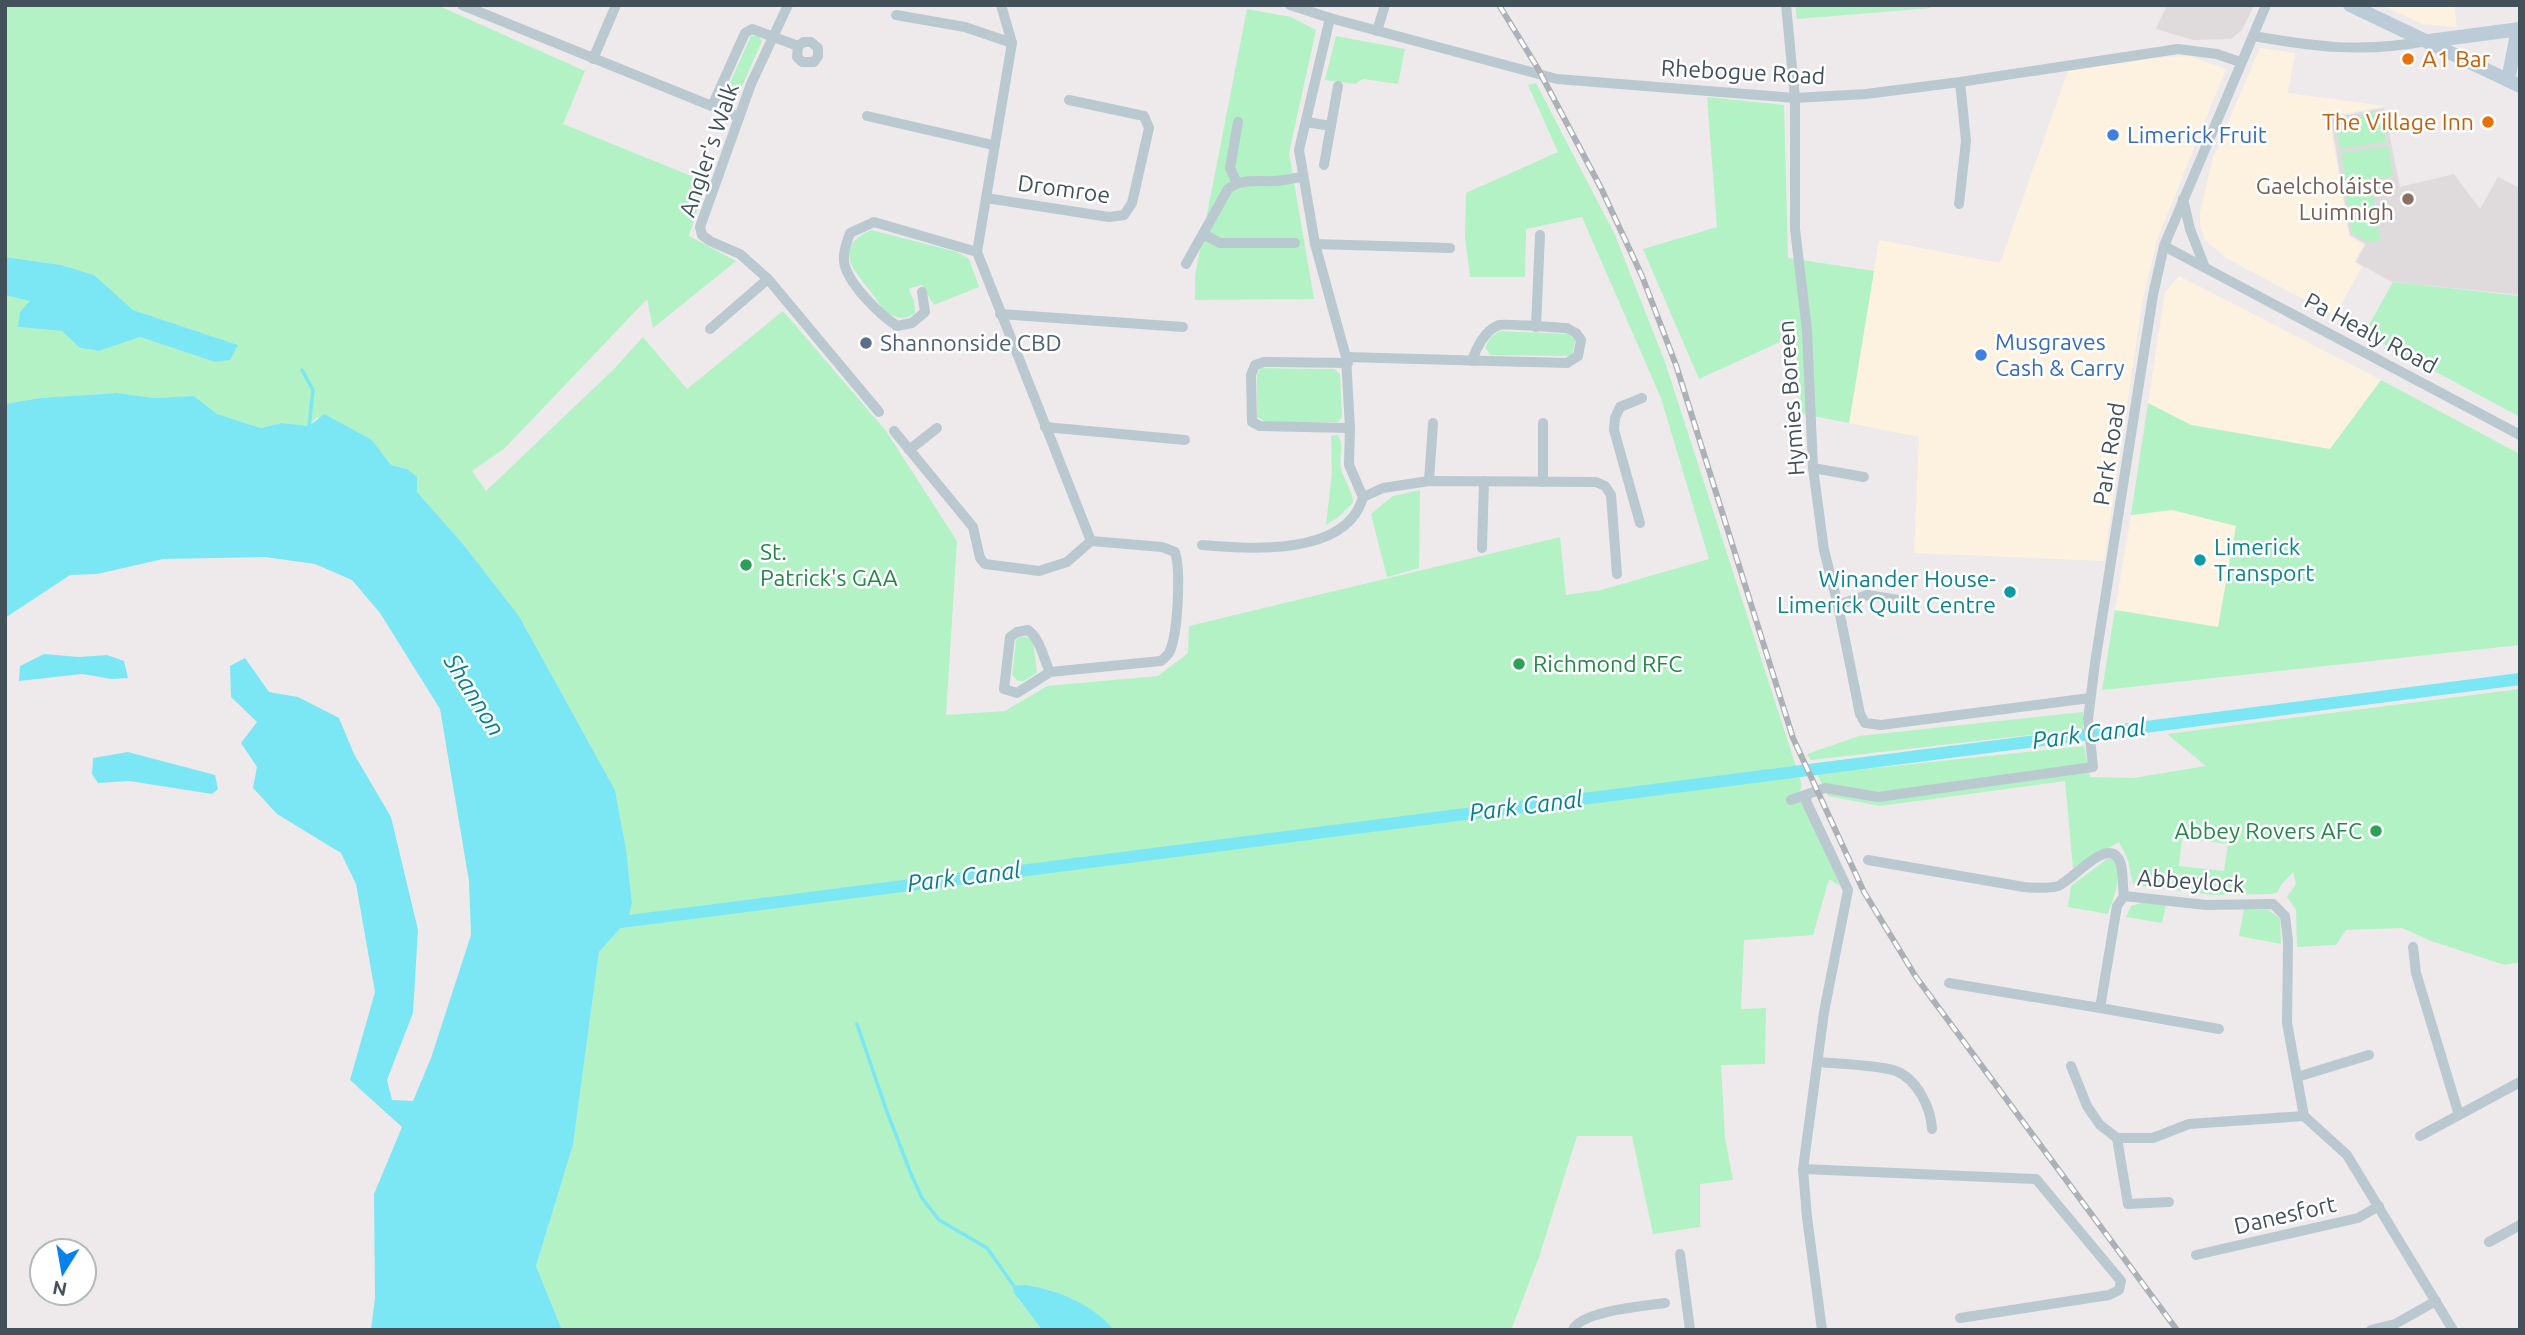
<svg xmlns="http://www.w3.org/2000/svg" width="2525" height="1335" viewBox="0 0 2525 1335" font-family="Ubuntu,sans-serif">
	<rect width="100%" height="100%" fill="#eeeaeb"/>
	<g fill="#fdf2e0">
		<path d="M 2382,5 L 2454,5 L 2457,27 L 2422,24 Z"/>
		<path d="M 2260,48 L 2295,53 L 2288,93 L 2385,106 L 2329,117 L 2349,236 L 2364,245 L 2354,262 L 2362,267 L 2335,316 L 2226,258 L 2205,240 L 2200,225 L 2200,212 L 2213,158 Z"/>
		<path d="M 2189,56 L 2226,69 L 2158,237 L 2143,297 L 2104,561 L 1914,553 L 1919,437 L 1849,423 L 1879,240 L 2000,263 L 2068,71 L 2156,58 Z"/>
		<path d="M 2179,276 L 2381,380 L 2330,449 L 2191,425 L 2148,403 L 2165,292 Z"/>
		<path d="M 2172,510 L 2237,526 L 2218,628 L 2115,610 L 2131,515 Z"/>
	</g>
	<g fill="#dfdbdd">
		<path d="M 2167,5 L 2254,5 L 2242,30 L 2231,39 L 2193,40 L 2156,29 Z"/>
		<path d="M 2384,108 L 2400,187 L 2454,174 L 2480,209 L 2498,177 L 2520,188 L 2520,295 L 2392,282 L 2356,262 L 2366,244 L 2350,235 L 2331,118 Z"/>
	</g>
	<g fill="#b2f2c5" fill-rule="evenodd">
		<path d="M 5,5 L 437,5 L 585,71 L 563,124 L 706,182 L 689,236 L 736,261 L 653,328 L 647,299 L 505,448 L 472,471 L 486,491 L 614,369 L 643,337 L 687,389 L 783,311 L 886,431 L 957,541 L 946,715 L 1005,711 L 1047,686 L 1158,676 L 1188,653 L 1189,626 L 1560,537 L 1566,595 L 1601,590 L 1709,559 L 1661,398 L 1582,217 L 1526,229 L 1525,277 L 1470,277 L 1465,237 L 1466,193 L 1558,152 L 1528,85 L 1536,83 L 1615,235 L 1665,362 L 1802,785 L 1799,795 L 1840,886 L 1829,879 L 1813,935 L 1744,940 L 1741,1009 L 1766,1008 L 1765,1064 L 1721,1065 L 1725,1138 L 1733,1180 L 1700,1184 L 1700,1227 L 1653,1234 L 1632,1136 L 1577,1136 L 1539,1257 L 1511,1330 L 1114,1330 C 1091,1304 1060,1290 1025,1285 L 1019,1286 L 1017,1298 L 1042,1330 L 562,1330 L 536,1266 L 573,1145 L 599,952 L 628,920 L 632,903 L 626,849 L 615,790 L 519,616 L 463,544 L 417,492 L 407,469 L 391,465 L 372,440 L 337,423 L 317,417 L 309,426 L 281,423 L 261,428 L 217,414 L 194,396 L 154,398 L 117,393 L 40,398 L 5,404 L 5,295 L 31,301 L 18,327 L 62,331 L 80,348 L 99,351 L 140,337 L 215,362 L 238,345 L 133,310 L 94,275 L 61,265 L 5,257 Z"/>
		<path d="M 1795,5 L 1931,5 L 1931,8 L 1797,19 Z"/>
		<path d="M 1247,9 L 1291,17 L 1316,30 L 1289,153 L 1314,299 L 1195,300 L 1195,276 Z"/>
		<path d="M 751,36 L 759,36 L 762,41 L 735,102 L 725,102 L 724,96 Z"/>
		<path d="M 1336,36 L 1405,49 L 1398,84 L 1363,79 L 1355,84 L 1325,80 Z"/>
		<path d="M 1707,97 L 1784,105 L 1788,258 L 1874,271 L 1849,423 L 1802,414 L 1795,335 L 1699,379 L 1643,249 L 1717,227 Z"/>
		<path d="M 2382,112 L 2387,142 L 2340,149 L 2335,119 Z"/>
		<path d="M 2388,146 L 2393,176 L 2346,184 L 2341,153 Z"/>
		<path d="M 2372,187 L 2380,241 L 2368,242 L 2352,233 L 2345,191 Z"/>
		<path d="M 871,230 L 957,252 L 969,259 L 979,287 L 934,305 L 922,285 L 910,288 L 909,290 L 914,301 L 915,313 C 908,318 901,319 894,316 C 884,313 878,301 872,293 C 852,269 833,247 871,230 Z"/>
		<path d="M 2393,282 L 2520,296 L 2520,417 L 2367,335 L 2366,330 Z"/>
		<path d="M 1500,331 L 1568,334 L 1575,340 L 1572,356 L 1490,355 L 1485,347 L 1491,337 Z"/>
		<path d="M 1260,368 L 1334,369 L 1340,374 L 1342,417 L 1338,422 L 1266,422 L 1257,417 L 1257,375 Z"/>
		<path d="M 2381,380 L 2520,454 L 2520,645 L 2102,690 L 2115,610 L 2218,627 L 2236,526 L 2172,510 L 2131,515 L 2148,403 L 2191,425 L 2330,449 Z"/>
		<path d="M 1338,435 C 1345,447 1338,457 1341,469 C 1344,481 1353,490 1353,503 L 1337,518 L 1326,525 L 1332,473 L 1331,436 Z"/>
		<path d="M 1420,490 L 1419,568 L 1387,577 L 1371,514 L 1393,496 Z"/>
		<path d="M 1019,637 L 1027,637 L 1033,641 L 1037,673 L 1024,681 L 1018,681 L 1012,675 L 1016,640 Z"/>
		<path d="M 2520,689 L 2520,962 L 2505,965 L 2431,941 L 2402,928 L 2346,930 L 2336,945 L 2297,947 L 2296,910 L 2287,897 L 2296,884 L 2293,872 L 2281,885 L 2278,892 L 2272,894 L 2214,895 L 2141,886 L 2133,884 L 2128,860 L 2119,842 L 2073,868 L 2065,781 L 1880,806 L 1828,796 L 1817,774 L 2084,746 L 2090,777 L 2133,778 L 2206,766 L 2167,734 ZM 2182,838 L 2228,844 L 2224,871 L 2179,866 Z"/>
		<path d="M 2083,712 L 2083,729 L 1811,760 L 1807,754 L 1859,736 Z"/>
		<path d="M 2107,859 L 2114,859 C 2123,876 2114,897 2108,914 L 2068,907 L 2071,886 Z"/>
		<path d="M 2141,903 L 2166,905 L 2162,923 L 2126,917 L 2131,906 Z"/>
		<path d="M 2244,909 L 2268,910 L 2280,918 L 2281,944 L 2239,936 Z"/>
	</g>
	<g fill="#7be7f4">
		<path d="M 5,257 L 61,265 L 94,275 L 133,310 L 238,345 L 230,360 L 215,362 L 140,337 L 99,351 L 80,348 L 62,331 L 18,327 L 20,312 L 30,301 L 5,295 Z"/>
		<path d="M 117,393 L 154,398 L 194,396 L 217,414 L 261,428 L 281,423 L 309,426 L 324,414 L 372,440 L 391,465 L 407,469 L 417,477 L 417,492 L 463,544 L 519,616 L 615,790 L 626,849 L 632,903 L 628,920 L 599,952 L 573,1145 L 536,1266 L 562,1330 L 371,1330 L 375,1298 L 374,1194 L 402,1127 L 350,1080 L 375,992 L 356,884 L 341,853 L 277,814 L 253,788 L 257,767 L 241,743 L 257,722 L 231,697 L 230,666 L 245,658 L 269,692 L 298,697 L 339,718 L 354,754 L 391,817 L 418,930 L 413,1013 L 387,1080 L 392,1100 L 413,1101 L 431,1058 L 471,935 L 469,881 L 440,709 L 380,613 L 352,580 L 315,564 L 265,557 L 163,559 L 97,574 L 70,575 L 5,618 L 5,404 L 40,398 Z"/>
		<path d="M 44,654 L 79,657 L 107,655 L 124,661 L 128,678 L 112,679 L 82,674 L 19,681 L 20,666 Z"/>
		<path d="M 128,752 L 215,775 L 218,789 L 212,794 L 129,781 L 98,783 L 92,774 L 93,758 Z"/>
		<path d="M 1025,1285 C 1059,1290 1092,1304 1114,1330 L 1042,1330 L 1014,1293 L 1013,1286 Z"/>
	</g>
	<g fill="none" stroke-linecap="round" stroke-linejoin="round">
		<g stroke="#7be7f4" stroke-width="3.5">
			<path d="M 302,370 L 313,390 L 309,427"/>
			<path d="M 857,1024 L 887,1112 L 911,1174 L 922,1198 L 939,1220 L 987,1248 L 1016,1289"/>
		</g>
		<path stroke="#7be7f4" stroke-width="12" d="M 613,923 L 2520,679"/>
		<g stroke="#bac8d0" stroke-width="10">
			<path d="M 462,5 L 739,117"/>
			<path d="M 788,5 L 751,84 L 700,227 L 702,235 L 710,241 L 740,254 L 768,279 L 879,412"/>
			<path d="M 1001,5 L 1012,43 L 977,252 L 1091,541"/>
			<path d="M 1290,5 L 1330,18 L 1557,79 L 1795,98 L 1866,94 L 1960,82 L 2178,49 L 2217,54 L 2240,62"/>
			<path d="M 1786,5 L 1795,98 L 1795,229 L 1807,330 L 1813,468 L 1824,550 L 1838,605 L 1860,714 L 1865,723 L 1881,725 L 2090,698"/>
			<path d="M 896,15 L 965,27 L 1012,43"/>
			<path d="M 1377,31 L 1385,5"/>
			<path d="M 2253,36 C 2316,47 2362,53 2427,41"/>
			<path d="M 593,59 L 616,5"/>
			<path d="M 712,106 L 745,33 L 752,29 L 798,46 L 804,42 L 811,42 L 818,48 L 818,56 L 814,62 L 802,62 L 797,57 L 798,46"/>
			<path d="M 867,116 L 993,145"/>
			<path d="M 1306,122 L 1331,126"/>
			<path d="M 1324,165 L 1338,86"/>
			<path d="M 1237,183 L 1230,168 L 1238,122"/>
			<path d="M 986,198 L 1109,217 L 1124,215 L 1132,203 L 1149,128 L 1144,116 L 1069,100"/>
			<path d="M 2183,199 L 2190,229 L 2204,265"/>
			<path d="M 1959,204 L 1966,141 L 1960,82"/>
			<path d="M 1203,234 L 1220,243 L 1295,243"/>
			<path d="M 1315,244 L 1450,248"/>
			<path d="M 2164,246 L 2520,435"/>
			<path d="M 1186,264 L 1228,189 C 1243,178 1256,182 1273,181 C 1283,181 1293,178 1302,177"/>
			<path d="M 922,292 L 925,312 L 912,323 L 897,326 C 879,314 846,282 844,261 C 843,250 847,242 850,233 L 874,222 L 977,252"/>
			<path d="M 1000,314 L 1183,327"/>
			<path d="M 1536,327 L 1540,235"/>
			<path d="M 710,329 L 768,279"/>
			<path d="M 1346,357 L 1567,363 L 1578,356 L 1581,340 L 1576,333 L 1567,328 C 1555,328 1507,323 1499,325 C 1485,330 1476,348 1472,361"/>
			<path d="M 1348,363 L 1264,362 L 1255,365 L 1251,375 L 1252,422 L 1260,426 L 1350,428"/>
			<path d="M 1045,427 L 1185,440"/>
			<path d="M 894,431 L 973,527 L 980,558 L 985,564 L 1039,571 L 1067,562 L 1091,541 L 1162,547 L 1175,552 C 1181,570 1178,636 1169,653 C 1167,656 1164,658 1161,661 L 1050,672 L 1017,693 L 1004,689 L 1010,637 L 1017,632 L 1028,630 C 1041,640 1043,658 1050,672"/>
			<path d="M 909,450 L 937,428"/>
			<path d="M 1813,468 L 1864,477"/>
			<path d="M 1429,481 L 1433,423"/>
			<path d="M 1543,482 L 1543,423"/>
			<path d="M 1363,497 L 1383,488 L 1429,481 L 1596,482 L 1605,486 L 1611,495 L 1617,574"/>
			<path d="M 1640,523 L 1614,430 L 1615,418 L 1620,407 L 1642,398"/>
			<path d="M 1202,545 C 1249,549 1347,557 1363,497 L 1349,465 L 1350,428 L 1346,357 L 1315,244 L 1299,150 L 1330,18"/>
			<path d="M 1482,548 L 1484,481"/>
			<path d="M 1838,605 L 1867,595 L 1905,601"/>
			<path d="M 1807,795 L 1806,801 L 1848,890 L 1824,1012 L 1803,1169 L 1807,1217 L 1822,1330"/>
			<path d="M 1791,800 L 1825,788 L 1878,797 L 2093,767 L 2088,719 L 2095,663 L 2153,295 L 2164,246 L 2266,5"/>
			<path d="M 1868,860 L 2024,887 C 2035,888 2047,889 2058,886 C 2072,881 2105,839 2118,858 C 2124,866 2122,885 2124,896"/>
			<path d="M 2413,947 L 2416,973 L 2459,1115"/>
			<path d="M 1949,983 L 2100,1008"/>
			<path d="M 2219,1029 L 2100,1008 L 2117,906 L 2124,896 L 2206,905 L 2273,904 L 2285,916 L 2288,941 L 2287,1023 L 2304,1116"/>
			<path d="M 1819,1062 C 1838,1064 1879,1065 1896,1071 C 1917,1079 1931,1108 1932,1129"/>
			<path d="M 2071,1066 L 2087,1106 L 2100,1125 L 2117,1138 L 2153,1138 L 2189,1124 L 2304,1116"/>
			<path d="M 2297,1077 L 2369,1055"/>
			<path d="M 2304,1116 L 2347,1155 L 2453,1330"/>
			<path d="M 2420,1136 L 2520,1082"/>
			<path d="M 2117,1138 L 2128,1204 L 2169,1202"/>
			<path d="M 1803,1169 L 2036,1179 L 2121,1281 L 2119,1290 L 2109,1295 L 1960,1318"/>
			<path d="M 2489,1242 L 2520,1225"/>
			<path d="M 1680,1254 L 1690,1330"/>
			<path d="M 2196,1255 L 2358,1218 L 2379,1206"/>
			<path d="M 1573,1330 C 1581,1311 1644,1306 1665,1303"/>
			<path d="M 2371,1330 L 2395,1324 L 2436,1301"/>
		</g>
		<g stroke="#bbcbd7" stroke-width="14">
			<path d="M 2350,5 L 2520,86"/>
			<path d="M 2429,41 L 2520,29"/>
			<path d="M 2508,80 L 2518,29"/>
		</g>
		<g stroke="#acb1b7" stroke-width="6">
			<path id="rail" d="M 1499,5 L 1537,67 L 1601,188 L 1642,276 L 1676,365 L 1793,738 L 1864,892 L 1916,977 L 2177,1330"/>
		</g>
		<use href="#rail" stroke="#fff" stroke-width="3.5" stroke-dasharray="10" stroke-linecap="butt"/>
	</g>
	<g fill="#e8710a" stroke="#fff" stroke-width="2.5">
		<circle cx="2408" cy="59" r="7"/>
		<circle cx="2488" cy="122" r="7"/>
	</g>
	<g fill="#3f7fe0" stroke="#fff" stroke-width="2.5">
		<circle cx="2113" cy="135" r="7"/>
		<circle cx="1981" cy="355" r="7"/>
	</g>
	<circle fill="#8d6e63" stroke="#fff" stroke-width="2.5" cx="2408" cy="199" r="7"/>
	<circle fill="#5c6f8a" stroke="#fff" stroke-width="2.5" cx="866" cy="343" r="7"/>
	<g fill="#0f9aa8" stroke="#fff" stroke-width="2.5">
		<circle cx="2200" cy="560" r="7"/>
		<circle cx="2010" cy="592" r="7"/>
	</g>
	<g fill="#2e9e5b" stroke="#fff" stroke-width="2.5">
		<circle cx="746" cy="565" r="7"/>
		<circle cx="1519" cy="664" r="7"/>
		<circle cx="2376" cy="831" r="7"/>
	</g>
	<g text-anchor="middle" stroke-width="5" stroke-linejoin="round" paint-order="stroke">
		<g font-size="23" fill="#c56008" stroke="#fff" text-anchor="start">
			<text x="2422" y="67">A1 Bar</text>
			<text x="2474" y="130" text-anchor="end">The Village Inn</text>
		</g>
		<g font-size="23" fill="#42515a" stroke="#fff">
			<text transform="translate(1743 72) rotate(3)" y="8">Rhebogue Road</text>
			<text transform="translate(709 150) rotate(-71)" y="8">Angler's Walk</text>
			<text transform="translate(1064 189) rotate(8)" y="8">Dromroe</text>
			<text transform="translate(2371 333) rotate(28)" y="8">Pa Healy Road</text>
			<text transform="translate(1791 398) rotate(-94)" y="8">Hymies Boreen</text>
			<text transform="translate(2109 454) rotate(-81)" y="8">Park Road</text>
			<text transform="translate(2191 881) rotate(4)" y="8">Abbeylock</text>
			<text transform="translate(2285 1215) rotate(-13)" y="8">Danesfort</text>
		</g>
		<g font-size="23" fill="#366cbe" stroke="#fff" text-anchor="start">
			<text x="2127" y="143">Limerick Fruit</text>
			<text x="1995" y="350">Musgraves<tspan x="1995" dy="26">Cash &amp; Carry</tspan></text>
		</g>
		<g font-size="23" fill="#785e54" stroke="#fff" text-anchor="end">
			<text x="2394" y="194">Gaelcholáiste<tspan x="2394" dy="26">Luimnigh</tspan></text>
		</g>
		<g font-size="23" fill="#4e5e75" stroke="#fff" text-anchor="start">
			<text x="880" y="351">Shannonside CBD</text>
		</g>
		<g font-size="23" fill="#0d838f" stroke="#fff" text-anchor="start">
			<text x="2214" y="555">Limerick<tspan x="2214" dy="26">Transport</tspan></text>
			<text x="1996" y="587" text-anchor="end">Winander House-<tspan x="1996" dy="26">Limerick Quilt Centre</tspan></text>
		</g>
		<g font-size="23" fill="#27864d" stroke="#fff" text-anchor="start">
			<text x="760" y="560">St.<tspan x="760" dy="26">Patrick's GAA</tspan></text>
			<text x="1533" y="672">Richmond RFC</text>
			<text x="2362" y="839" text-anchor="end">Abbey Rovers AFC</text>
		</g>
		<g font-size="24" font-style="italic" fill="#03808f" stroke="#fff">
			<text transform="translate(474 695) rotate(58)" y="8">Shannon</text>
			<text transform="translate(2089 734) rotate(-7)" y="8">Park Canal</text>
			<text transform="translate(1526 806) rotate(-7)" y="8">Park Canal</text>
			<text transform="translate(964 877) rotate(-7)" y="8">Park Canal</text>
		</g>
	</g>
	<rect width="2525" height="1335" fill="none" stroke="#42515a" stroke-width="14"/>
	<g transform="translate(63 1272) rotate(191)"><circle r="33" fill="#ffffff" stroke="#b3b9bd" stroke-width="2"/>
	<path d="M0-5L12 26L0 18L-12 26Z" fill="#0782ec"/>
	<text y="-10" font-size="19" font-weight="bold" text-anchor="middle" fill="#42515a">N</text>
	</g>
</svg>
